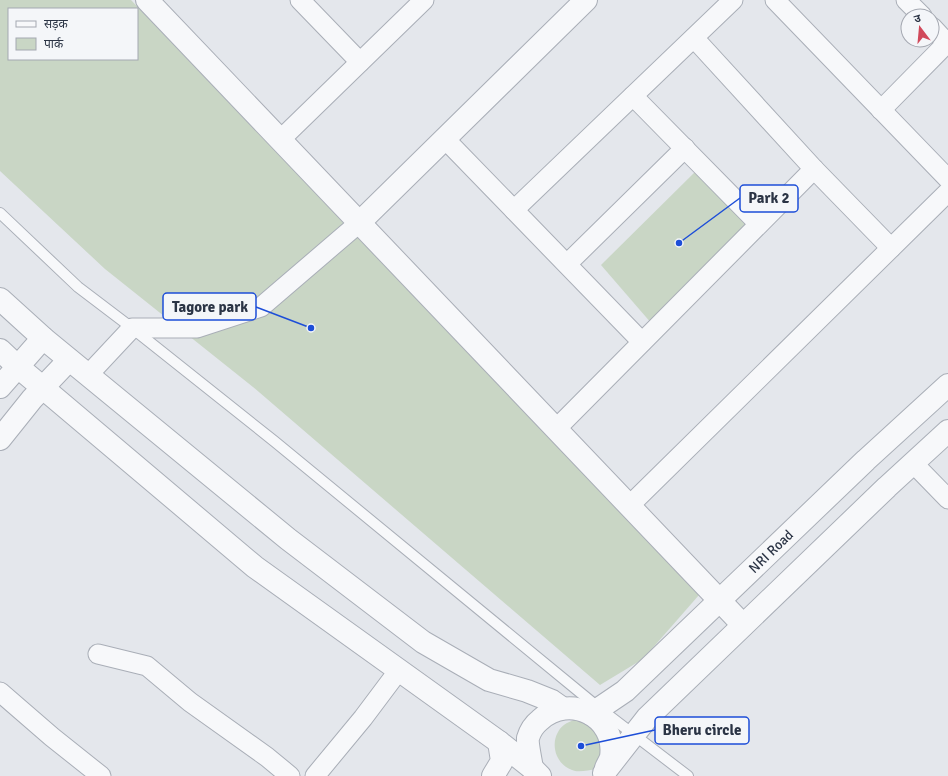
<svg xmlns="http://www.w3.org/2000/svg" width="948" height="776" viewBox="0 0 948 776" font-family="Signika,'Noto Sans Devanagari',sans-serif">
	<rect width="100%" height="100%" fill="#e4e7ec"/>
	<g fill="#c9d6c5" fill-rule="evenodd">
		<path d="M 0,0 L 131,0 L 699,595 L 643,659 L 600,685 L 253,387 L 105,269 L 0,171 ZM 9,9 L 137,9 L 137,59 L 9,59 Z"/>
		<path d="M 698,169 L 756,220 L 652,324 L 601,265 Z"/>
		<path d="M 578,719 L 591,722 L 608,750 L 596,769 C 589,770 578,773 572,770 C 557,765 550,746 558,732 C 562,724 570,721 578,719 Z"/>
	</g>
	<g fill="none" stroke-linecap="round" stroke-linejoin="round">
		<g stroke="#a9aeb7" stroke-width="12">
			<path id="service" d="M 0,213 L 78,287 L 132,328 L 274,441 L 599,708 L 688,776"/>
		</g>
		<g stroke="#a9aeb7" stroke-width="21">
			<g id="minor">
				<path d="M 300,0 L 360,62"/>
				<path d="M 775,0 L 948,179"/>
				<path d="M 906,0 L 922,16"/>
				<path d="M 694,38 L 814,169"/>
				<path d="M 633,96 L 759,224"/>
				<path d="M 881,110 L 947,43 L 932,27"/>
				<path d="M 445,139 L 642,342"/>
				<path d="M 280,140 L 424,0"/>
				<path d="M 514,210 L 733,0"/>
				<path d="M 567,264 L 685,148"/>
				<path d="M 88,375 L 132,328 L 197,328 L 261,307 L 359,223"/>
				<path d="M 556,429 L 814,169 L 891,248"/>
				<path d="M 913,463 L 948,499"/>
				<path d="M 629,506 L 948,192"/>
				<path d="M 98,654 L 147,666 L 190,702 L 267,757 L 290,776"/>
				<path d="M 0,692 L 52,737 L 101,776"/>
				<path d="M 315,776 L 363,718 L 399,670"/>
			</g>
		</g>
		<g stroke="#a9aeb7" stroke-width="24">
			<g id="tertiary">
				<path d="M 147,0 L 743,625"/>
				<path d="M 359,223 L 586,0"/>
				<path d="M 0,299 L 43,338 L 288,539 L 423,642 L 489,680 L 527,691 L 552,701 L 562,708"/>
				<path d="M 0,350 L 17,366 L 255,567 L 499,742 L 532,768 L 540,776"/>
				<path d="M 0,387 L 43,338"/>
				<path d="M 0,439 L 32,399 L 69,360"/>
				<path id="s1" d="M 591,714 L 625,691 L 866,460 L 948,385"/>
				<path d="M 532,768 C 531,762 527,743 528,738 C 530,731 535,724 540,720 C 569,693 617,716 611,757 C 610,761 607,765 606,768"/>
				<path d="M 604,773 L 647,718 L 887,487 L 948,431"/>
				<path d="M 493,776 L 502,761 L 499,742"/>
			</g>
		</g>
		<use href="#service" stroke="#f7f8fa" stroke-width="10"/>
		<use href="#minor" stroke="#f7f8fa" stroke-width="19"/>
		<use href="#tertiary" stroke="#f7f8fa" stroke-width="22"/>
	</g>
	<g text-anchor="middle" stroke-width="3" stroke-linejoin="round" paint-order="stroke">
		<g font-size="14" fill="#2b3445" stroke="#f4f6f9">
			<text dy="5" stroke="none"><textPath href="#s1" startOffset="243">NRI Road</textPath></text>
		</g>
	</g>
	<path fill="none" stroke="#1d4ed8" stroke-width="1.5" d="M679 243L740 198M311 328L256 307M581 746L655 730"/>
	<g fill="#1d4ed8" stroke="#f4f6f9" stroke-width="1.5">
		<circle cx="679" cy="243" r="4"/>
		<circle cx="311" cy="328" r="4"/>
		<circle cx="581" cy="746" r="4"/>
	</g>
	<g fill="#f4f6f9" stroke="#1d4ed8" stroke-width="1.5">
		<rect x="740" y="185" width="58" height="27" rx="4"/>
		<rect x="163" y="293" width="93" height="27" rx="4"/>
		<rect x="655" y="717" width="94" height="27" rx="4"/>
	</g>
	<g font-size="15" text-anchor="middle" font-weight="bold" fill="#2b3445">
		<text x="769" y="203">Park 2</text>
		<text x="210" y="312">Tagore park</text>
		<text x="702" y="735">Bheru circle</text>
	</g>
	<rect x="8" y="8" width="130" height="52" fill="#f4f6f9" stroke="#a4a8b1"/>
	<rect x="16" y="21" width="20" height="6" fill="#f7f8fa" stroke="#a4a8b1"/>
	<text x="44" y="28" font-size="12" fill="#2b3445">सड़क</text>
	<rect x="16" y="38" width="20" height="12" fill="#c9d6c5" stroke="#a4a8b1"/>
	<text x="44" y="48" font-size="12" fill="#2b3445">पार्क</text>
	<g transform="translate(920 28) rotate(344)"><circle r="19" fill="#f4f6f9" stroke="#a4a8b1"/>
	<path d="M0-3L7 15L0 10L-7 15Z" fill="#d1495b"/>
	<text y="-6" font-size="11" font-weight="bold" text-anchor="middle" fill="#2b3445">उ</text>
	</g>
</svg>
